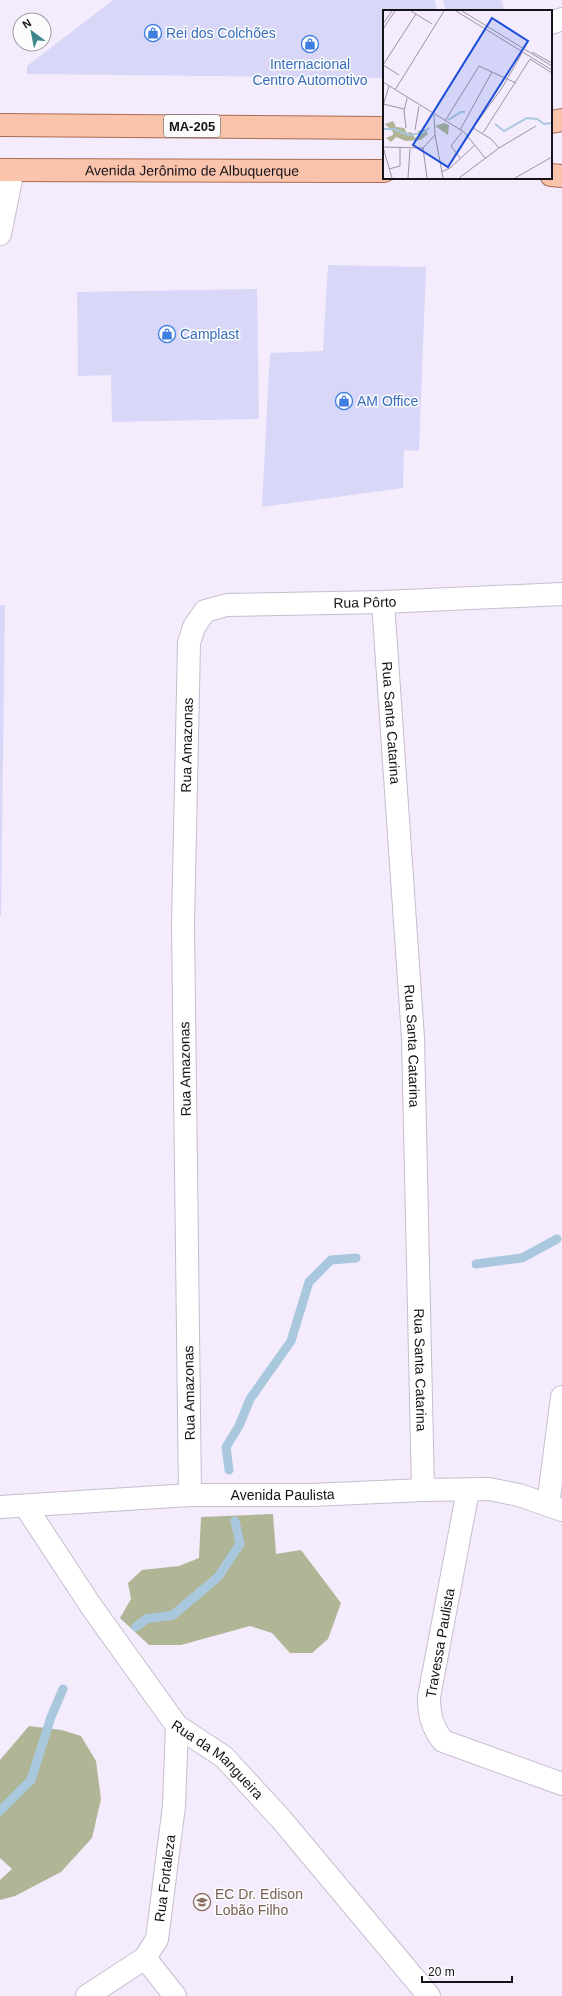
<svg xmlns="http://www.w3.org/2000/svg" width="562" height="1996" viewBox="0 0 562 1996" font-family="Helvetica,sans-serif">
	<rect width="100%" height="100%" fill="#f4ebfd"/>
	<g fill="#b0b595">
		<path d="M 273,1514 L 276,1554 L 301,1550 L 341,1603 L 328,1639 L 312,1653 L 290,1653 L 272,1633 L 250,1626 L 181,1645 L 149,1645 L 120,1618 L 131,1599 L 128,1583 L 142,1570 L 179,1566 L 199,1558 L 201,1517 Z"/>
		<path d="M 29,1726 L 62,1730 L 81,1736 L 96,1761 L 101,1799 L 92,1838 L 61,1872 L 15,1896 L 0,1900 L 0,1880 L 12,1869 L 0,1858 L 0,1760 Z"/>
	</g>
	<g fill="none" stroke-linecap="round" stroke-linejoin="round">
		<g stroke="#a9c8dd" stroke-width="9">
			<path d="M 476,1264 L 522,1258 L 557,1239"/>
			<path d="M 229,1470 L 226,1447 L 239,1426 L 250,1399 L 291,1341 L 309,1282 L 331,1260 L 356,1258"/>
			<path d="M 136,1627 L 146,1619 L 173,1615 L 218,1577 L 240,1544 L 235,1521"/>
			<path d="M 0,1811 L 31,1780 L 51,1717 L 63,1689"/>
		</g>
	</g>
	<g fill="#d9d7f8">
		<path d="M 113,0 L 434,0 L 438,11 L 384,11 L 384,78 L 27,74 L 27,66 Z"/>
		<path d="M 443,0 L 501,0 L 505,11 L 446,11 Z"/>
		<path d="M 328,265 L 426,267 L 419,451 L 404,450 L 403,488 L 262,507 L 270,353 L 323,351 Z"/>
		<path d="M 257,289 L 259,419 L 112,422 L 111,375 L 78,376 L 77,292 Z"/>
		<path d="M 0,605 L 5,605 L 1,916 L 0,916 Z"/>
	</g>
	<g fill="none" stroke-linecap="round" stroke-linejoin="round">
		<g stroke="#c6becf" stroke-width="24">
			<g id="minor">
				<path d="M 551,23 L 562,19"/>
				<path d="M 0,234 L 13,170"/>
				<path id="s1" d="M 383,602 L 413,1038 L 423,1490"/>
				<path d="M 468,1490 L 429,1697 C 429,1715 432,1727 443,1741 L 562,1784"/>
				<path id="s2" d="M 190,1495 L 183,925 L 189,643 L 194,627 L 205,611 L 227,605 L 383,602 L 562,594"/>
				<path d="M 548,1505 L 562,1397"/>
				<path id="s3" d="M 0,1507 L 190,1495 L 312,1495 L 423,1490 L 489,1489 L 519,1495 L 562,1510"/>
				<path id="s4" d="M 26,1507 L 91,1606 L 177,1726 L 224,1757 L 281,1819 L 429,1996"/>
				<path d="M 145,1958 L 175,1996"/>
				<path id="s5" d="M 87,1996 L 145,1958 L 157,1939 L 174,1806 L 177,1726"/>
			</g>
		</g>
		<g stroke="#a86c54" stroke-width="24">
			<g id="major">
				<path d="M 551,122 L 562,120"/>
				<path d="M 0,125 L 384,128"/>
				<path id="s6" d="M 0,170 L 384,171"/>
				<path d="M 551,175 L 562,176"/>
			</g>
		</g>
		<use href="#minor" stroke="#fff" stroke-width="22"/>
		<use href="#major" stroke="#fac4ac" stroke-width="22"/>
	</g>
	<defs>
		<g id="shop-ring" transform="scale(0.9)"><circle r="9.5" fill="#fcfcfc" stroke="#3f7fe0" stroke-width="1.5"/><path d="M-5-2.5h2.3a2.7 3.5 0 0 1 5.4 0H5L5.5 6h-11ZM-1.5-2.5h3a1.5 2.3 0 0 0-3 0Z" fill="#3f7fe0"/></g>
		<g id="school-ring" transform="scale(0.9)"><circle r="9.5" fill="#fcfcfc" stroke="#8d6e63" stroke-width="1.5"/><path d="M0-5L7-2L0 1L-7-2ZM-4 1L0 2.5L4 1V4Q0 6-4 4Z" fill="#8d6e63"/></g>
	</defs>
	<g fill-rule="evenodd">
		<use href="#shop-ring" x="153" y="33"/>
		<use href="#shop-ring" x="310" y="44"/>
		<use href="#shop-ring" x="167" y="334"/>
		<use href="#shop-ring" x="344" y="401"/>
		<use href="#school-ring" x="202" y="1902"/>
	</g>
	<g text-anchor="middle" stroke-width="3" stroke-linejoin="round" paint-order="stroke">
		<rect fill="#fcfcfc" stroke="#5a585c" stroke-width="1" x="164" y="115" width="56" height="22" rx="3"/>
		<g font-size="13" font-weight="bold" fill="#151218">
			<text x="192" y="131">MA-205</text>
		</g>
		<g font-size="14" fill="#366cbe" stroke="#fcfcfc" text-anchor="start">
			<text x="166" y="38">Rei dos Colchões</text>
			<text x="310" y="69" text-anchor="middle">Internacional<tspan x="310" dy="16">Centro Automotivo</tspan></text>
			<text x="180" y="339">Camplast</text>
			<text x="357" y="406">AM Office</text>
		</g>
		<g font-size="14" fill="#151218" stroke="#fcfcfc">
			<text dy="5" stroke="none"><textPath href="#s6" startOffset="192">Avenida Jerônimo de Albuquerque</textPath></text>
			<text dy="5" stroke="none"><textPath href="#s2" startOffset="1049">Rua Pôrto</textPath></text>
			<text dy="5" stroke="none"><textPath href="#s1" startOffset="121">Rua Santa Catarina</textPath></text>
			<text dy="5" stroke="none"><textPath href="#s2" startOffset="750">Rua Amazonas</textPath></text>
			<text dy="5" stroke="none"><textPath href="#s1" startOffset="445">Rua Santa Catarina</textPath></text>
			<text transform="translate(185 1069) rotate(-91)" y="5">Rua Amazonas</text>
			<text dy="5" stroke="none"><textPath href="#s1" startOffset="769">Rua Santa Catarina</textPath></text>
			<text transform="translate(189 1393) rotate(-91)" y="5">Rua Amazonas</text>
			<text dy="5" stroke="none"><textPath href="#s3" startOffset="283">Avenida Paulista</textPath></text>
			<text transform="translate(440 1643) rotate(-80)" y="5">Travessa Paulista</text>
			<text dy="5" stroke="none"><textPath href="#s4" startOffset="319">Rua da Mangueira</textPath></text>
			<text dy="5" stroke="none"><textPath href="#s5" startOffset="153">Rua Fortaleza</textPath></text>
		</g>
		<g font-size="14" fill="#785e54" stroke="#fcfcfc" text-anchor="start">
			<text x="215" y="1899">EC Dr. Edison<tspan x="215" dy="16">Lobão Filho</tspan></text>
		</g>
	</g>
	<g transform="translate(383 10)">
		<rect width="169" height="169" fill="#f4ebfd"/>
		<path d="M 10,111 L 13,117 L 21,118 L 24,123 L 28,122 L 32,128 L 35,127 L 35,121 L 42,119 L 45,124 L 38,130 L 23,131 L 13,127 L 8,132 L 3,128 L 10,125 L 10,122 L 2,114 ZM 61,113 L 66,115 L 65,125 L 52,116 Z" fill="#b0b595"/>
		<path fill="none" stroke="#a9c8dd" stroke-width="2" d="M 65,110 L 78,102 L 82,102M 112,114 L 121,121 L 144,108 L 154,109 L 161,114 L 169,113M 0,119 L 11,119 L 25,125 L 40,123 L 46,118"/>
		<path fill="none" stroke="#9b94a1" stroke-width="1" d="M 28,1 L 49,14M 73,1 L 169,60M 79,1 L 169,56M 0,14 L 9,1M 0,19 L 12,1M 149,42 L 169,53M 147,49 L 169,63M 0,55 L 33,4M 0,55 L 16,65M 0,72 L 81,122 L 103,149M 12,80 L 61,1M 0,94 L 21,99M 0,96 L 6,76M 51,105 L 52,125 L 60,168M 62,111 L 96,56 L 133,73M 23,118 L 21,101 L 24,88M 90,118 L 108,129 L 116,138M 32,120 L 36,96M 77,120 L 109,62M 100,123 L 147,49M 84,126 L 119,78 L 139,43M 0,137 L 40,138 L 52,125M 0,137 L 9,168M 40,138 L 44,168M 77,148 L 68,136 L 79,122M 6,159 L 17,156 L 17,138M 58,162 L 67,158 L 92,135M 25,168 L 27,139M 76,168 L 116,138 L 153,116M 132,168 L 169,147"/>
		<path fill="#1d4ed8" fill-opacity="0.15" stroke="#1d4ed8" stroke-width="2" d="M 109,8 L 145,31 L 65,157 L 30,135 Z"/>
		<rect width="169" height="169" fill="none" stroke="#151218" stroke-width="2"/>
	</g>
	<g transform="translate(32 32) rotate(328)"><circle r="19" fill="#fcfcfc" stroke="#a09ea1"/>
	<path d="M0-3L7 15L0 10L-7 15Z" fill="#3e8689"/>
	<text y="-6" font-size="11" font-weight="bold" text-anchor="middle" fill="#151218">N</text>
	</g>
	<path d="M422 1976v6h90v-6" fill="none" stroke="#151218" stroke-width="2"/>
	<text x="428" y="1976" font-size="12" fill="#151218" stroke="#fcfcfc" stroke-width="3" paint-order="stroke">20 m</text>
</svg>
